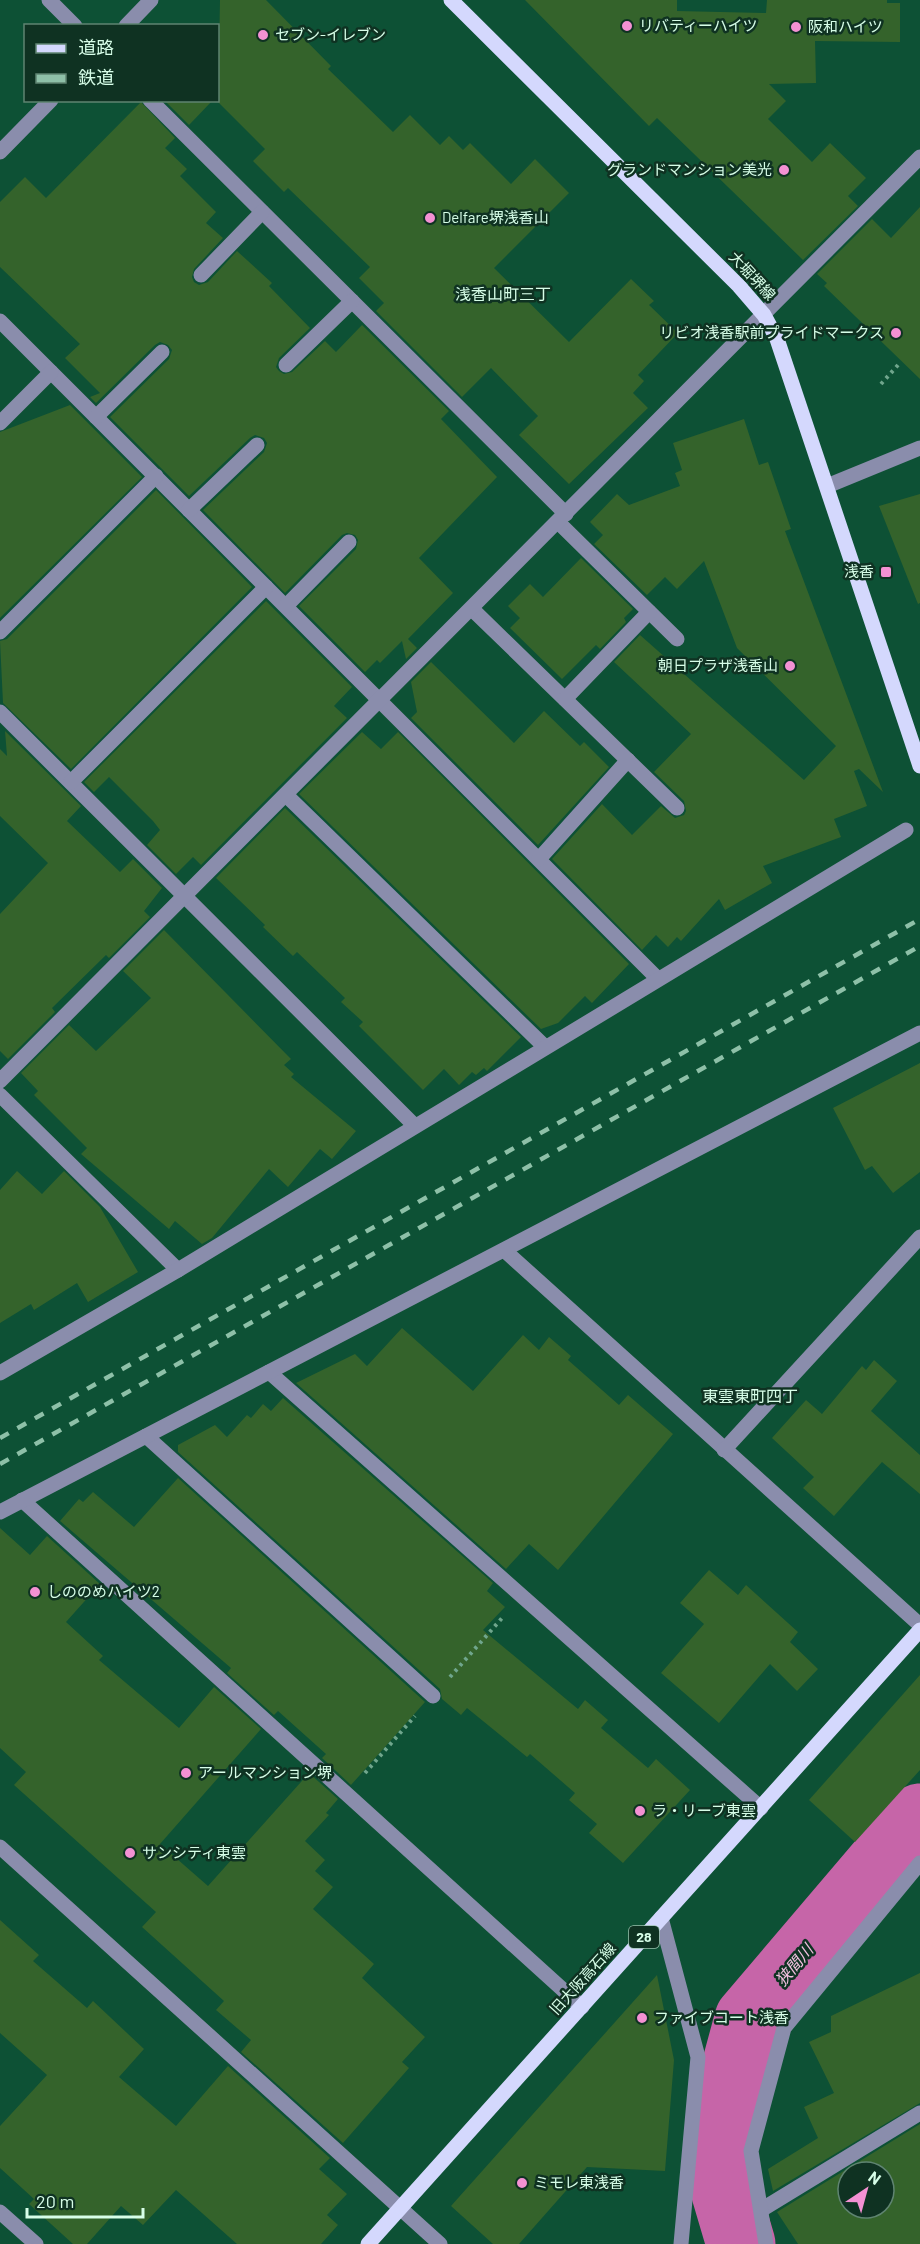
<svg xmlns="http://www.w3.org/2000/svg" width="920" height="2244" viewBox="0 0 920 2244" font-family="Barlow,'Noto Sans JP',sans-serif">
	<rect width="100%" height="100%" fill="#0d5135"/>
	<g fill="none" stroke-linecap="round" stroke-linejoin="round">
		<path stroke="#c665a8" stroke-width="69" d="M 741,2244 L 718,2166 L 733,2078 L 749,2019 L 920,1818"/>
	</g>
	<g fill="#34632b" fill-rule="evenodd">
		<path d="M 220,0 L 266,0 L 331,66 L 328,69 L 393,132 L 410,115 L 440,145 L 449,136 L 463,150 L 470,143 L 511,184 L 535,159 L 569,193 L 494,268 L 569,342 L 631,279 L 654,301 L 649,305 L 678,333 L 638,375 L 644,381 L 633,393 L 648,408 L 569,484 L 519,435 L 538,416 L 491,368 L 462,397 L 376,311 L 384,303 L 359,278 L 370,267 L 288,188 L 284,192 L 253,161 L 265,149 L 218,102 Z"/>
		<path d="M 525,0 L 677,0 L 677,11 L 766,13 L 767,0 L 887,0 L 887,3 L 900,3 L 900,42 L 815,41 L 816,83 L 769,84 L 786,101 L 768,119 L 812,162 L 830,143 L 866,178 L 848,196 L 858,206 L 803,260 L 657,118 L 649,126 Z"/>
		<path d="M 164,100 L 213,100 L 189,125 Z"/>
		<path d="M 141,102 L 175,138 L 165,148 L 187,169 L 180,176 L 216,212 L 206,223 L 223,238 L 194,269 L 192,277 L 194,282 L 199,285 L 208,282 L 237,251 L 272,283 L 269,286 L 310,328 L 279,358 L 276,367 L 279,371 L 284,374 L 292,372 L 325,341 L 336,352 L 362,325 L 449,411 L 441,419 L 497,477 L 419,558 L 453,593 L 408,639 L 417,648 L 406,659 L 402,641 L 380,663 L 377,660 L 365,672 L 299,606 L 356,549 L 358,540 L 355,535 L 347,533 L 342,535 L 285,593 L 203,510 L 264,452 L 267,443 L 264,438 L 255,435 L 250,438 L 189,496 L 110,417 L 169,359 L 172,350 L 168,345 L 160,342 L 155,345 L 96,403 L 90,397 L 100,393 L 65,358 L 80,344 L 0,267 L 0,202 L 25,177 L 46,198 Z"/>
		<path d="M 920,207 L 920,379 L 824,286 L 827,283 L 817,274 L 872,219 L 891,238 Z"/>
		<path d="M 70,405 L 142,477 L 0,618 L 0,432 Z"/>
		<path d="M 744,419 L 759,465 L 768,462 L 791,529 L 785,531 L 883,792 L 859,769 L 854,771 L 867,806 L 834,819 L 841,837 L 763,866 L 772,883 L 725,910 L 719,899 L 681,941 L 677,937 L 668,947 L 656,935 L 642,950 L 552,859 L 602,804 L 632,835 L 661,806 L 675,818 L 684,815 L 686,811 L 684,801 L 654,772 L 691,734 L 614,662 L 640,635 L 804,780 L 836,746 L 737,648 L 704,561 L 677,589 L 665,577 L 647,595 L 594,544 L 603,535 L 590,522 L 617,494 L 629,505 L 680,486 L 675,473 L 682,470 L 673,443 Z"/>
		<path d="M 156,490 L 252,587 L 71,769 L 3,703 L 0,641 L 7,639 Z"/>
		<path d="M 920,494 L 920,603 L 918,604 L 879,506 Z"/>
		<path d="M 581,558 L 633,609 L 624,618 L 626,622 L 600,649 L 596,645 L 562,679 L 510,628 L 520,618 L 508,606 L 530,584 L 543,597 Z"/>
		<path d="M 266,601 L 352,687 L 334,706 L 347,718 L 201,865 L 193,857 L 176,874 L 147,845 L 160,830 L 153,821 L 109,777 L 94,792 L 84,782 Z"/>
		<path d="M 431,662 L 514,743 L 544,711 L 580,746 L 584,742 L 609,767 L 538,845 L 411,718 L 417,712 L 411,682 Z"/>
		<path d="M 5,731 L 81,806 L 67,821 L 120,872 L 133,859 L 162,888 L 144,911 L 150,917 L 109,958 L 106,955 L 52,1008 L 55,1012 L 8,1059 L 0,1051 L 0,914 L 48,863 L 0,816 L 0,749 L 7,756 Z"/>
		<path d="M 362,732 L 381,749 L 398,732 L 629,964 L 592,1003 L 585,996 L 558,1023 L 541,1029 L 299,794 Z"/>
		<path d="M 285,808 L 521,1037 L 487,1071 L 484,1068 L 476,1075 L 472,1072 L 459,1085 L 444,1069 L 423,1090 L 359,1026 L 363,1022 L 341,1002 L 345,998 L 297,952 L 293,956 L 263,927 L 265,925 L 216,878 Z"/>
		<path d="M 164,930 L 291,1059 L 284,1065 L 294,1074 L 291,1077 L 356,1131 L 332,1159 L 320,1149 L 288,1187 L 269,1169 L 212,1238 L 202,1244 L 175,1221 L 169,1229 L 81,1154 L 87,1148 L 34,1095 L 38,1091 L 21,1073 L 69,1025 L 96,1051 L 151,998 L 123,971 Z"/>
		<path d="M 920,1063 L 920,1172 L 893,1193 L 872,1166 L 865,1170 L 833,1108 Z"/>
		<path d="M 17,1171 L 42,1194 L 64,1171 L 100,1207 L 138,1272 L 88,1302 L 77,1283 L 34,1310 L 31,1304 L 0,1323 L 0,1190 Z"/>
		<path d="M 402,1328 L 473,1391 L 523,1335 L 539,1350 L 549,1337 L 571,1356 L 568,1360 L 619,1405 L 628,1395 L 673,1434 L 558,1570 L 529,1544 L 506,1569 L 296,1383 L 355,1354 L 367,1366 Z"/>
		<path d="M 874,1360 L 897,1381 L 871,1411 L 920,1455 L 920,1494 L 882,1462 L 834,1516 L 803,1488 L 814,1477 L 772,1438 L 806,1400 L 822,1414 L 862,1366 L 866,1370 Z"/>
		<path d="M 283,1398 L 493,1583 L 487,1591 L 505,1607 L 483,1630 L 578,1709 L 585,1700 L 608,1720 L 601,1728 L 648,1768 L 656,1759 L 690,1790 L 623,1863 L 589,1833 L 597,1824 L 569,1800 L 575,1793 L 530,1754 L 527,1757 L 467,1708 L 461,1715 L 442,1699 L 440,1689 L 178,1452 L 178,1445 L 215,1425 L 227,1437 L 247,1415 L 251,1418 L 263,1404 L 271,1411 Z"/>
		<path d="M 178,1478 L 425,1702 L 351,1785 L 322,1758 L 326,1754 L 278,1711 L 274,1715 L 227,1673 L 231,1668 L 60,1521 L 79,1499 L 83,1502 L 93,1492 L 134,1527 Z"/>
		<path d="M 0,1528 L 30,1555 L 47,1536 L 100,1584 L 66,1622 L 103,1656 L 99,1660 L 179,1728 L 214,1687 L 261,1729 L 160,1844 L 208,1886 L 309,1773 L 338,1799 L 326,1813 L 329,1815 L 305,1841 L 325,1860 L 315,1871 L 333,1887 L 313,1909 L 374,1964 L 362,1978 L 425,2037 L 402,2062 L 409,2068 L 343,2143 L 241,2052 L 251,2040 L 216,2010 L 224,2001 L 142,1927 L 156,1912 L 14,1785 L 26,1772 L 0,1748 Z"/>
		<path d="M 709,1570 L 738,1595 L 746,1585 L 798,1632 L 790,1642 L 818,1669 L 797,1691 L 770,1664 L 719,1723 L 661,1673 L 704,1624 L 680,1603 Z"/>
		<path d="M 920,1675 L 920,1770 L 855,1842 L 809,1800 Z"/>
		<path d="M 0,1920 L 39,1955 L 33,1961 L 87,2008 L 93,2001 L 144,2049 L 119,2077 L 176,2126 L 228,2066 L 330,2158 L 319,2169 L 347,2194 L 327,2215 L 338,2225 L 321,2244 L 237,2244 L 176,2190 L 143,2225 L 121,2206 L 87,2244 L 73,2244 L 29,2204 L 34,2199 L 0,2168 L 0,2126 L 47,2075 L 0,2033 Z"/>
		<path d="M 920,1973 L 920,2103 L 773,2191 L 768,2169 L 818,2138 L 804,2107 L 834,2093 L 809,2042 L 831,2032 L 831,2016 Z"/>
		<path d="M 657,1975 L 674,2060 L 665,2171 L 587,2167 L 519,2244 L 493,2244 L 451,2206 Z"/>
		<path d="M 920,2124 L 920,2244 L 798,2244 L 777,2212 ZM 848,2172 L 884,2172 L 884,2208 L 848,2208 Z"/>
	</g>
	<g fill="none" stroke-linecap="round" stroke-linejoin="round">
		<g stroke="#70a68d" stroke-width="4" stroke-dasharray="3 4.5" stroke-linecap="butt">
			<path d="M 881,384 L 898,365"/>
			<path d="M 450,1677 L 503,1617"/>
			<path d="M 365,1773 L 415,1716"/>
		</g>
		<g stroke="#8a8dac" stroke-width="15">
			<path d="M 49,0 L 75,26"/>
			<path d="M 126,26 L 151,0"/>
			<path d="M 150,100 L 566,514"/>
			<path d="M 0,152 L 51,100"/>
			<path d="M 201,275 L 262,212"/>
			<path d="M 0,321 L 658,979"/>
			<path d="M 286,365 L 352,301"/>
			<path d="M 96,417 L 162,352"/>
			<path d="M 0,423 L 51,372"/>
			<path d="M 827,486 L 920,448"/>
			<path d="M 189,510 L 257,445"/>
			<path d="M 558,522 L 677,639"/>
			<path d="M 286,606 L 349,542"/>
			<path d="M 472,609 L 677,808"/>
			<path d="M 0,632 L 156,476"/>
			<path d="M 565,699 L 649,612"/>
			<path d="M 0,712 L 415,1126"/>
			<path d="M 71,782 L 266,587"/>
			<path d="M 286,795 L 545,1047"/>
			<path d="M 539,859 L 628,760"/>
			<path d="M 0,1081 L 920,157"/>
			<path d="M 0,1095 L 178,1270"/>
			<path d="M 504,1250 L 920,1625"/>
			<path d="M 269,1372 L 761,1808"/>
			<path d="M 0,1373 L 178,1270 L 906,830"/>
			<path d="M 146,1436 L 433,1696"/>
			<path d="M 724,1450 L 920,1237"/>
			<path d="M 22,1500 L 582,2007"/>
			<path d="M 0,1512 L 920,1033"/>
			<path d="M 0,1847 L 440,2244"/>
			<path d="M 661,1918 L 698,2057 L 681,2244"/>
			<path d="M 761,2210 L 920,2113"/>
			<path d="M 0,2212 L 36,2244"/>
			<path d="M 766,2244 L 751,2151 L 784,2028 L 920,1863"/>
		</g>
		<g stroke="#d4d8fd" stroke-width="15">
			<path d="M 451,0 L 739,286 L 764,315 L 777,339 L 920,766"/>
			<path d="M 368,2244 L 920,1630"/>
		</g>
		<g stroke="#8ec0a8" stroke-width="4.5" stroke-dasharray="10 10" stroke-linecap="butt">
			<path d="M 0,1438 L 920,919"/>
			<path d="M 0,1464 L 920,946"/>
		</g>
	</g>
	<g fill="#f491d3" stroke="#0f3222" stroke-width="2">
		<circle cx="627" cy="26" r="6"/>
		<circle cx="796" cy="27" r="6"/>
		<circle cx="263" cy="35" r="6"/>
		<circle cx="784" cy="170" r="6"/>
		<circle cx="430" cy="218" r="6"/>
		<circle cx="896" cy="333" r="6"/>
		<rect x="880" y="566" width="12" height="12" rx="3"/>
		<circle cx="790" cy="666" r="6"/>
		<circle cx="35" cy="1592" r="6"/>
		<circle cx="186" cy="1773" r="6"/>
		<circle cx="640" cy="1811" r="6"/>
		<circle cx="130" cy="1853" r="6"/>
		<circle cx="642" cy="2018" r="6"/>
		<circle cx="522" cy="2183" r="6"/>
	</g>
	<g text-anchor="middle" stroke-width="5" stroke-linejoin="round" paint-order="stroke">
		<rect fill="#0f3222" stroke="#9bc1ad" stroke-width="1.5" x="629" y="1926" width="30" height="22" rx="4.5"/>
		<g font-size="14" font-weight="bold" fill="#d7fee8">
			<text x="644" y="1942">28</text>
		</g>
		<g font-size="15" fill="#d7fee8" stroke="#0f3222" text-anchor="start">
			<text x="639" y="31">リバティーハイツ</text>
			<text x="808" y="32">阪和ハイツ</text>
			<text x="275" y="40">セブン-イレブン</text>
			<text x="772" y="175" text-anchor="end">グランドマンション美光</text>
			<text x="442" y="223">Delfare堺浅香山</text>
			<text x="884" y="338" text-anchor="end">リビオ浅香駅前プライドマークス</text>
			<text x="874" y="577" text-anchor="end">浅香</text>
			<text x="778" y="671" text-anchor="end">朝日プラザ浅香山</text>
			<text x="47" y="1597">しののめハイツ2</text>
			<text x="198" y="1778">アールマンション堺</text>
			<text x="652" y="1816">ラ・リーブ東雲</text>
			<text x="142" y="1858">サンシティ東雲</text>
			<text x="654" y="2023">ファイブコート浅香</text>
			<text x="534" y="2188">ミモレ東浅香</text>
		</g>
		<g font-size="15" fill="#d7fee8" stroke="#0f3222">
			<text transform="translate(752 276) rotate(47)" y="5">大堀堺線</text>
			<text transform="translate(583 1979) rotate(-48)" y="5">旧大阪高石線</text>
		</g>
		<g font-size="16" fill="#d7fee8" stroke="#0f3222">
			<text x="503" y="300">浅香山町三丁</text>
			<text x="750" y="1402">東雲東町四丁</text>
		</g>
		<g font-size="16" font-style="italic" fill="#f4c1e1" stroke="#0f3222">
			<text transform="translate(794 1965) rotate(-50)" y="6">狭間川</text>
		</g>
	</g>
	<rect x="24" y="24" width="195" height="78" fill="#0f3222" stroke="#5f8471" stroke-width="1.5"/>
	<rect x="36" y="44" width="30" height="9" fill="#d4d8fd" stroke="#5f8471" stroke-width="1.5"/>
	<text x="78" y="54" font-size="18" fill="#d7fee8">道路</text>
	<rect x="36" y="74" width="30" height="9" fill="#8ec0a8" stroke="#5f8471" stroke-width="1.5"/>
	<text x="78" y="84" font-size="18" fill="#d7fee8">鉄道</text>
	<g transform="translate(866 2190) rotate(36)"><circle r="28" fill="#0f3222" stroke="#5f8471" stroke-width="1.5"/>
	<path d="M0-4.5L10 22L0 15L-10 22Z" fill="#f491d3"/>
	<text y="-9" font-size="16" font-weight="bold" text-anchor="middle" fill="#d7fee8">N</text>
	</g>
	<path d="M27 2208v9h116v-9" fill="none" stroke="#d7fee8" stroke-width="3"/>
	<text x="36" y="2208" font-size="18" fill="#d7fee8" stroke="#0f3222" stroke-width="4.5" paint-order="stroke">20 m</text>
</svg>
